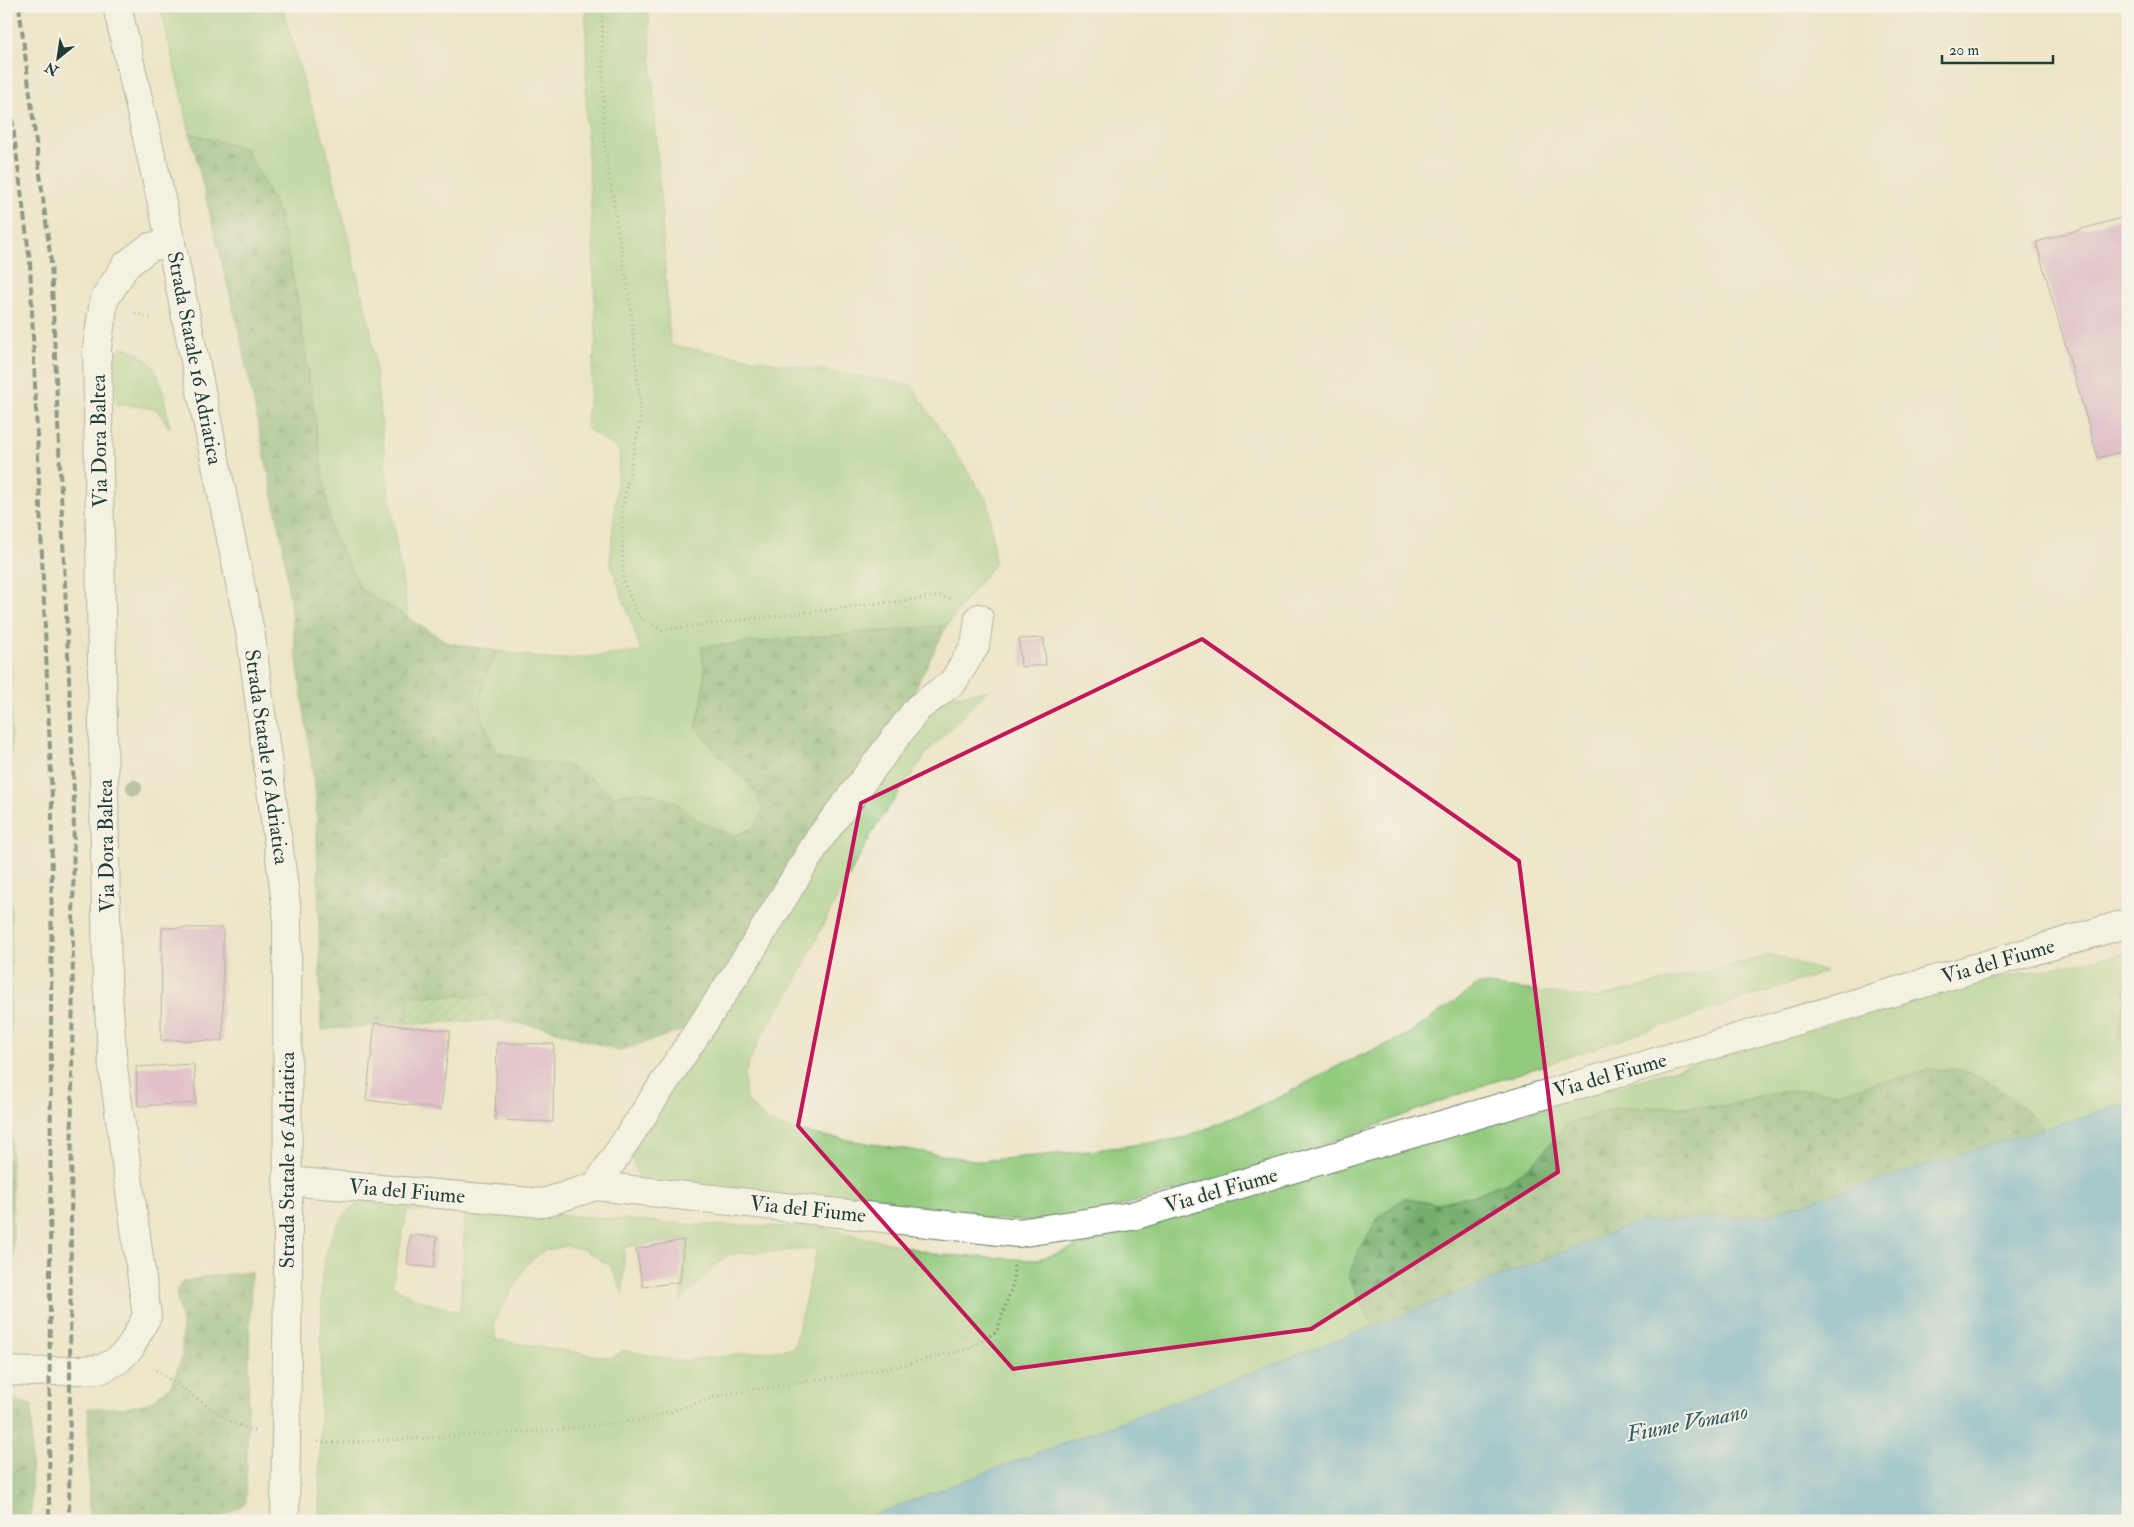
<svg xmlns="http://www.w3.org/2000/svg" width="2134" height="1527" viewBox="0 0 2134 1527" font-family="'IM FELL Double Pica',serif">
	<defs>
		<pattern id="forest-firs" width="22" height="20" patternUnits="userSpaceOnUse" patternTransform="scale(1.25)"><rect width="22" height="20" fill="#76af6d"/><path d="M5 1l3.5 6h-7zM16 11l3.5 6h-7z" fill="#60905a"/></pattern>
		<pattern id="garden-furrows" width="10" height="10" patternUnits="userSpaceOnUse" patternTransform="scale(1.25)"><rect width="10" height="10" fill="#93cb7e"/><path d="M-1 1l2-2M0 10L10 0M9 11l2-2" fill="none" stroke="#77a668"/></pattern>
	</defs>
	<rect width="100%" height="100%" fill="#f7f3e8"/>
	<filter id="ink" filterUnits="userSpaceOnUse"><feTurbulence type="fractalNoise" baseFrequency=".02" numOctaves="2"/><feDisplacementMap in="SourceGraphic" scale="10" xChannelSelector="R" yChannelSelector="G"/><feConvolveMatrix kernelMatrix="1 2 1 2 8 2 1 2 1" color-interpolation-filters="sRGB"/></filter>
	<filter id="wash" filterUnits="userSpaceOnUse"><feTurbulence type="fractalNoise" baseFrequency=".0096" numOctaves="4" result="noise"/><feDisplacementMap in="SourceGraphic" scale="20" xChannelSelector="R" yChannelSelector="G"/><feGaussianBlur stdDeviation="1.12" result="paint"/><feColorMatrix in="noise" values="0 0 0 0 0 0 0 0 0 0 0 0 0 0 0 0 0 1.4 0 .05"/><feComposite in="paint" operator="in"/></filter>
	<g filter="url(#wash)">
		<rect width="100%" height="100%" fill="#ece5c8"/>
		<g fill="#93cb7e" stroke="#598459" fill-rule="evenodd">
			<path d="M 160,6 L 282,6 L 305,87 L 325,144 L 371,331 L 389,494 L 408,618 L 361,589 L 331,530 L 298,302 L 279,212 L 246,149 L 190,133 Z"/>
			<path d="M 586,6 L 648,6 L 670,345 L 911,385 L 989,504 L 995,563 L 947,625 L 701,647 C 707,678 704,696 696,727 L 718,755 L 755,790 L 763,809 L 754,828 L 733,836 L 701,823 L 675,802 L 643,791 L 612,796 L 590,778 L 531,761 L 497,753 C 474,705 476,699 497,651 L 554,660 L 642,652 L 610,562 L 620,451 L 586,428 L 596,338 L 593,240 L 586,121 Z"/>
			<path d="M 122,347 C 162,354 163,395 170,428 L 156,409 L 117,404 L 114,355 Z"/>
			<path d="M 6,527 L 11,670 L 11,1162 L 6,1162 Z"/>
			<path d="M 988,690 L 928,751 L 874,829 L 824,923 L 794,986 L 760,1038 L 744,1075 L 746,1100 L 767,1121 L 789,1129 L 823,1136 L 979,1161 L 1089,1151 L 1184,1138 L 1282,1096 L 1340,1065 L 1409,1034 L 1479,984 L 1594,998 L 1773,955 L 1825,972 L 1478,1087 L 1277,1163 L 1062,1222 L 920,1216 L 640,1185 L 632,1157 L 639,1130 L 860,796 L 914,720 L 953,696 Z"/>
			<path d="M 2128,953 L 2128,976 L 2118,1033 L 2128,1056 L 2128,1102 L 2045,1129 L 2020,1105 L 1879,1082 L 1838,1093 L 1810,1090 L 1778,1092 L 1725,1106 L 1614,1108 L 1567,1124 L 1533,1164 L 1507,1182 L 1472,1196 L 1434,1204 L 1404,1198 L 1348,1277 L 1374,1326 L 876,1514 L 852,1521 L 319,1521 L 322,1273 C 330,1236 336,1210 375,1195 L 546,1214 L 699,1225 L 821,1227 L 941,1255 L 1036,1260 L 1196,1209 L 1965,985 ZM 407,1211 L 465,1214 L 460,1312 L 418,1300 L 392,1285 ZM 686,1239 L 680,1302 L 728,1254 L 817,1249 L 794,1348 L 680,1361 L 623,1350 L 612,1358 L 496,1340 L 494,1322 L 527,1264 L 543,1251 L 565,1246 L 585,1250 L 611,1266 L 623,1294 L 624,1247 Z"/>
		</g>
		<g fill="url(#forest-firs)" stroke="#4a7650">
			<path d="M 190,133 L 246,149 L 279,212 L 298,302 L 331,530 L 361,590 L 449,643 L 497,651 C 476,699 474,705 497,753 L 531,761 L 567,765 L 590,778 L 612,796 L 643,791 L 675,802 L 701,823 L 733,836 L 754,828 L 763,809 L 755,790 L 718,755 L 696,727 C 704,696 707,678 701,647 L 947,625 L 910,699 L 683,1030 L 619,1051 L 547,1028 L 498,1020 L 489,996 L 409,996 L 408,1024 L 321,1030 L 316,795 L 295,646 L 283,545 L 240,336 Z"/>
			<path d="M 2128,976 L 2128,1056 L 2118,1033 Z"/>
			<path d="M 1928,1070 C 1939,1070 1954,1067 1963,1071 C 1996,1081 2022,1106 2045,1129 L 1766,1215 L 1639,1222 L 1374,1326 L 1348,1277 L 1359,1251 L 1379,1217 L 1404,1198 L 1434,1204 L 1472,1196 L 1507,1182 L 1533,1164 L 1567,1124 L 1614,1108 L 1725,1106 L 1778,1092 L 1810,1090 L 1838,1093 Z"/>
			<path d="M 6,1162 L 11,1162 L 14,1273 L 6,1333 Z"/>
			<path d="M 251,1272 L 246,1503 L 216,1521 L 89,1521 L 88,1408 L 125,1408 L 148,1403 L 171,1386 L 182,1356 L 182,1323 L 176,1292 L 182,1282 L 201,1277 Z"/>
			<path d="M 6,1397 L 32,1405 L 31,1521 L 6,1521 Z"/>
		</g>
		<path fill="url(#garden-furrows)" stroke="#598459" d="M 409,996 L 489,996 L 498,1020 L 408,1024 Z"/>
		<path fill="#53a6ce" stroke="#397281" d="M 2128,1102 L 2128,1521 L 852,1521 L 876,1514 L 1374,1326 L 1639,1222 L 1767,1215 Z"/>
		<g id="blocks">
			<g fill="#d195ca">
				<path d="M 2128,216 L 2128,450 L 2098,458 L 2036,242 Z"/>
				<path d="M 1044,638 L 1046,665 L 1021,667 L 1019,639 Z"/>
				<path d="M 162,928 L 223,928 L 223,1041 L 161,1040 Z"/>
				<path d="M 375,1023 L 450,1031 L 441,1109 L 366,1100 Z"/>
				<path d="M 497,1043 L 554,1044 L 553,1122 L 495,1120 Z"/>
				<path d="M 194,1064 L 196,1103 L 138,1106 L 136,1067 Z"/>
				<path d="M 410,1235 L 437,1237 L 434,1268 L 407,1265 Z"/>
				<path d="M 684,1240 L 680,1282 L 643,1287 L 636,1249 Z"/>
			</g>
		</g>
	</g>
	<g filter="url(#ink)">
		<use href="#blocks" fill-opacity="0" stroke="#677868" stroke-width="1"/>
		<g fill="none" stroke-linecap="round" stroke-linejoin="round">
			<g stroke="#677868" stroke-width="30">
				<g id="street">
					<path d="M 596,1186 L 749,954 L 819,839 L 918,708 L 953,682 L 975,646 L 979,618"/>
					<path d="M 6,1371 L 32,1372 L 102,1369 L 118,1360 L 130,1348 L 147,1316 L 113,1067 L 107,979 L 97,348 L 104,300 L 126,265 L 150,247 L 171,243"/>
				</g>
			</g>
			<g stroke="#677868" stroke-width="30">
				<path id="secondary" d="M 287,1181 L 543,1203 L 596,1186 L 1018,1233 L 1132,1216 L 2128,923"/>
			</g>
			<g stroke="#677868" stroke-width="30">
				<path id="primary" d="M 117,6 L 171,243 L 251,637 L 287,911 L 288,1273"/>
			</g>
			<g stroke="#677868" stroke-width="3" stroke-dasharray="1 4" stroke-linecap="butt">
				<path d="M 602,6 L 604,143 L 631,310 L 641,416 L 622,510 L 623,581 L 639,617 L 662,630 L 940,596 L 952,599"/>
				<path d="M 135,313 L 153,319"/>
				<path d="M 156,1370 L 229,1421 L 254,1431"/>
				<path d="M 318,1442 L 337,1443 L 543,1431 L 648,1419 L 721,1395 L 886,1369 L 971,1348 L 997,1331 L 1013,1283 L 1014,1266"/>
			</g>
			<use href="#street" stroke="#fff" stroke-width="28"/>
			<use href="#secondary" stroke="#fff" stroke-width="28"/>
			<use href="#primary" stroke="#fff" stroke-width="28"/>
			<g stroke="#1f3d34" stroke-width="4" stroke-dasharray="8 4" stroke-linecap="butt">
				<path d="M 19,6 L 51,262 L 74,793 L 69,1521"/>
				<path d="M 6,71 L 30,262 L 52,800 L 49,1521"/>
			</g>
			<g stroke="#677868" stroke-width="30" stroke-linecap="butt">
				<path id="primary-bridge" d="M 285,1521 L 288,1273"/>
			</g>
			<use href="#primary-bridge" stroke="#fff" stroke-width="28"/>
		</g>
		<circle fill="#88987f" cx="134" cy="788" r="8"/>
	</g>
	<path d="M0 0H2134V1527H0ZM 1202,639 L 1519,861 L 1558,1172 L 1311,1329 L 1013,1369 L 798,1126 L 861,803 Z" fill="#ece5c8" fill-opacity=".55" fill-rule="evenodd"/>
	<path fill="none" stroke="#c2185b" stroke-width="4" stroke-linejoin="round" d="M 1202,639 L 1519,861 L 1558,1172 L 1311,1329 L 1013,1369 L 798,1126 L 861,803 Z"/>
	<g text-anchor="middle" stroke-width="4" stroke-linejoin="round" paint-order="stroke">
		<g font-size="21" fill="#1f3d34" stroke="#f7f3e8">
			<text transform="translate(195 358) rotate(79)" y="7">Strada Statale 16 Adriatica</text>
			<text transform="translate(99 441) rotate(-91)" y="7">Via Dora Baltea</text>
			<text transform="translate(267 757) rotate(82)" y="7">Strada Statale 16 Adriatica</text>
			<text transform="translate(106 846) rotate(-91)" y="7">Via Dora Baltea</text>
			<text transform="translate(1998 961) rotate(-16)" y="7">Via del Fiume</text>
			<text transform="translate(1610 1075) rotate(-16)" y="7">Via del Fiume</text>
			<text transform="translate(287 1160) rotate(-90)" y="7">Strada Statale 16 Adriatica</text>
			<text transform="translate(1221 1190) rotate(-16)" y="7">Via del Fiume</text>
			<text transform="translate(407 1191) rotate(5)" y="7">Via del Fiume</text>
			<text transform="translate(808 1209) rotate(6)" y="7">Via del Fiume</text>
		</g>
		<g font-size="22" font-style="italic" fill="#2f5c62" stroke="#f7f3e8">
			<text transform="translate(1687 1422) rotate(-11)" y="8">Fiume Vomano</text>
		</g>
	</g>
	<rect width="2134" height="1527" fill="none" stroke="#f7f3e8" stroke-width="25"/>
	<g transform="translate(58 58) rotate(210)" stroke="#f7f3e8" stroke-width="4" paint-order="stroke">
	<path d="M0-4L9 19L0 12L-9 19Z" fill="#1f3d34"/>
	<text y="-8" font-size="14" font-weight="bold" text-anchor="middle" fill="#1f3d34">N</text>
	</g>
	<path d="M1942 55v8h111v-8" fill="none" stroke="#1f3d34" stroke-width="2.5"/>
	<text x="1949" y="55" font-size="15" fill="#1f3d34" stroke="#f7f3e8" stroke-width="4" paint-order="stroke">20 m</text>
</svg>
